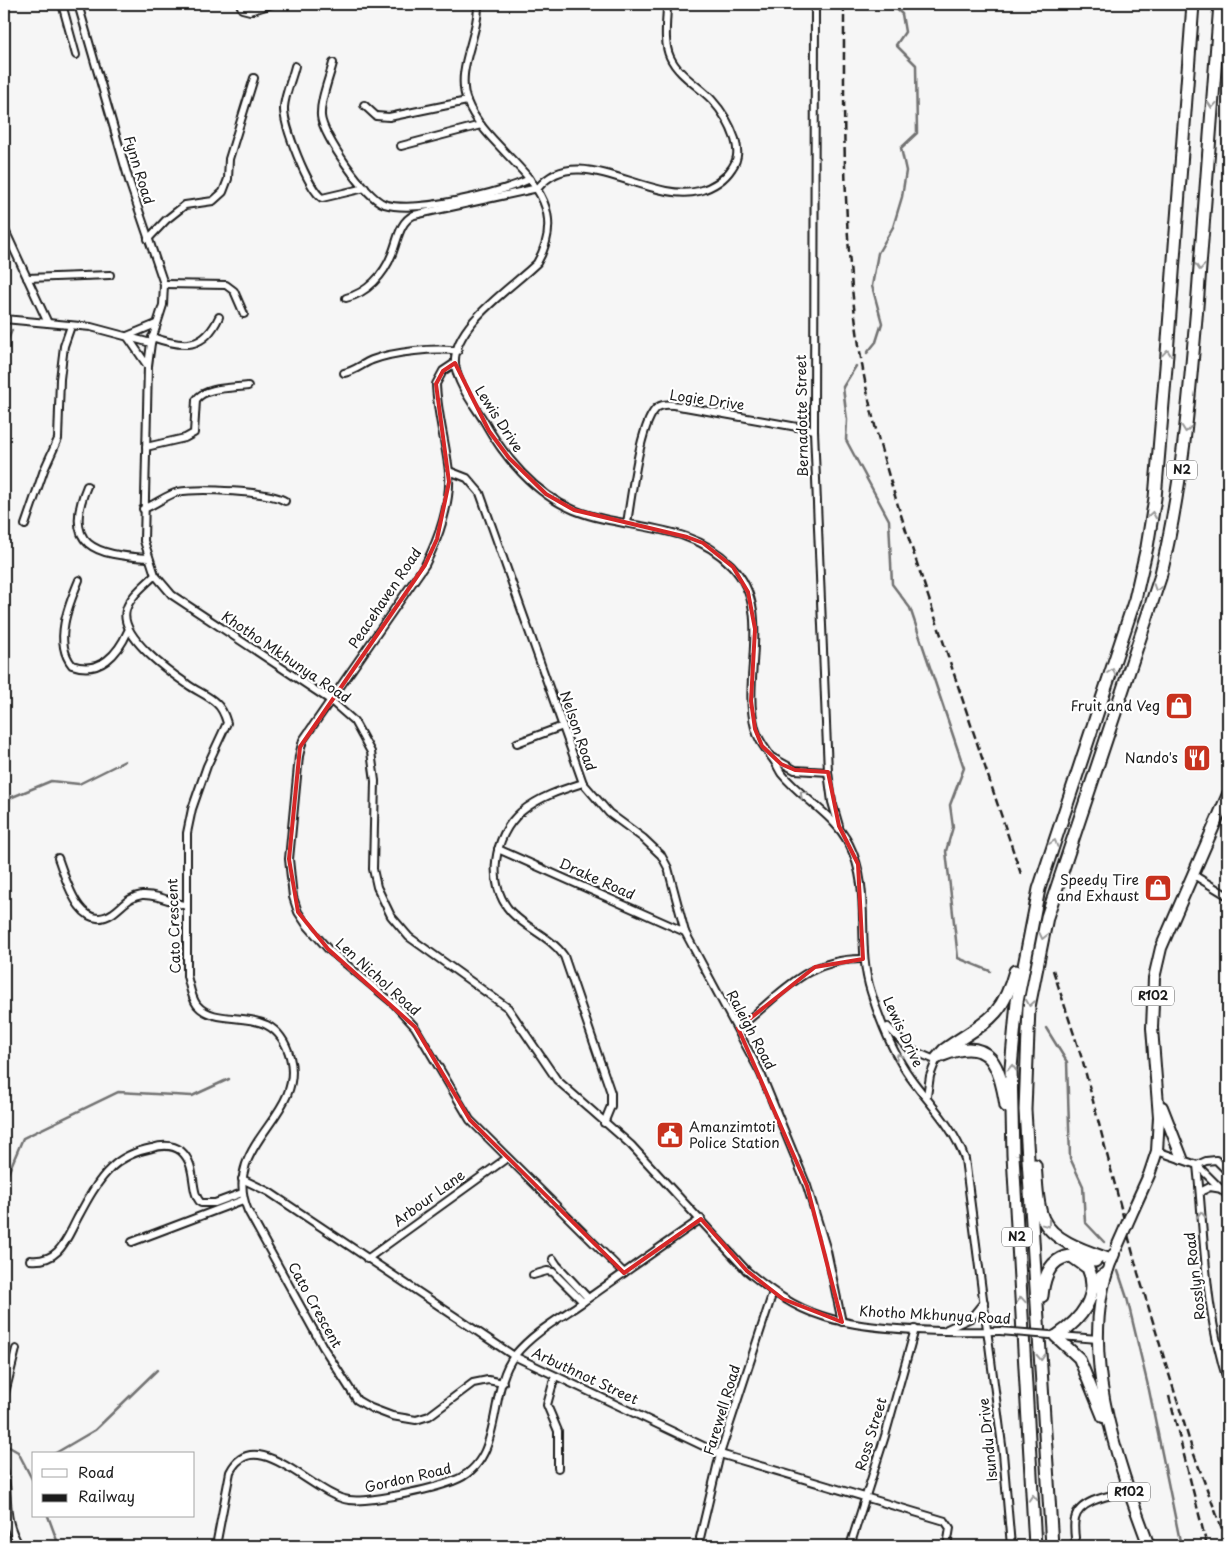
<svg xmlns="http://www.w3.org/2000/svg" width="1232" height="1550" viewBox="0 0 1232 1550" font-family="'Playpen Sans',sans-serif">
	<rect width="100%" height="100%" fill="#f6f6f6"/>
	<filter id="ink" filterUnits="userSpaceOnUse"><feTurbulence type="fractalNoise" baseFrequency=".02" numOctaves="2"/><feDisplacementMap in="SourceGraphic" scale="10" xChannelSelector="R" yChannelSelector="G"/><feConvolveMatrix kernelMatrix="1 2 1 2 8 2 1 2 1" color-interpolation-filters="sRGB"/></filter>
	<g filter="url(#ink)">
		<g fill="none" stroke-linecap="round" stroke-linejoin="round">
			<g stroke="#727272" stroke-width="2.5">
				<path d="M 4,349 L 12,330"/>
				<path d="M 867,353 L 876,342 L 882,323 L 872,286 L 878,253 L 893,227 L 902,197 L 906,171 L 901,148 L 917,133 L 916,65 L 896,45 L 905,32 L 902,14 L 891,4"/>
				<path d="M 856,366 L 843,387 L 847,420 L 846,440 L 889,520 L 892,584 L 910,608 L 964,768 L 950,805 L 953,827 L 946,851 L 958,958 L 990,971"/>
				<path d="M 4,793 L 10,798 L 4,819"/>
				<path d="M 10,798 L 51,781 L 79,784 L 125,761"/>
				<path d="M 4,1004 L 4,1009"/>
				<path d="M 1046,1028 L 1067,1062 L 1070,1158 L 1083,1186 L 1085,1222 L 1104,1242"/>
				<path d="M 4,1183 L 23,1138 L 118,1092 L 192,1096 L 229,1079"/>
				<path d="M 1118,1271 L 1127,1298 L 1149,1390 L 1181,1546"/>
				<path d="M 4,1444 L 18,1452 L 34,1483"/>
				<path d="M 54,1454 L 95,1430 L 157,1370"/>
				<path d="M 48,1516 L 59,1546"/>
			</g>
			<g stroke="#1c1c1c" stroke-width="10">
				<g id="minor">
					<path d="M 62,4 L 76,55"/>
					<path d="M 78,4 L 130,184 L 164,284 L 163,305 L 151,343 L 148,366 L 144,541 L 155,575 L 172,595 L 330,700 L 354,721 L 371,752 L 375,781 L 373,869 L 377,887 L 391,916 L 409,937 L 508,1008 L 557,1080 L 631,1145 L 747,1271 C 770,1290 793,1307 822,1316 C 869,1332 949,1332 1000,1331"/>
					<path d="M 240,4 L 242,9 L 250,11 L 272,4"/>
					<path d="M 326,4 L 334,4"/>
					<path d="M 478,4 C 479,36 455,69 467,101 C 489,158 580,188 537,263 C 513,287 452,325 455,364 C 457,384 474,405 484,421 C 504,457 535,494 574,510 C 626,531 689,521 731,565 C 775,610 741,675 755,728 C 758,740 765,748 772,758 C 776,763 778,768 781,773 C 802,799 834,814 849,844 C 873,891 855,943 871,992 C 880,1021 893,1053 910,1077 C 930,1105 953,1126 965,1159 L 1003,1453 L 1011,1546"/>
					<path d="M 815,4 L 814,430 L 828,772 L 832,802 L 839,826"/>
					<path d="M 333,63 C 329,79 320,100 321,116 C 322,135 366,198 384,204 C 417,214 499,193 530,179"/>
					<path d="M 295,66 C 292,79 285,94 284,107 C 283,125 308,189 322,198 L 365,188"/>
					<path d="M 364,105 L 376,116 L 389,117 L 467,101"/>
					<path d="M 401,146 L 481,125"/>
					<path d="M 4,228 L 48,323"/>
					<path d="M 148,239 L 166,220 L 185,205 L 213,201 L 223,192 L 228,179 L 229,159 L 254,78"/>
					<path d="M 27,278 L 110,275"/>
					<path d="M 164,284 L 226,285 L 234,291 L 244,314"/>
					<path d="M 346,298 C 367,293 384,275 392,254 C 398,240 399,222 414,215 L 538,188 C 577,139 648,204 699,191 C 713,187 725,179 732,168 C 739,158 738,149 735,139 C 730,124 722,111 712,100 C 699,86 678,75 670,57 C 663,42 667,20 667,4"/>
					<path d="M 4,319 L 91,327 L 151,343"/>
					<path d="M 152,337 C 183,348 204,350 219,317"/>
					<path d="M 455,363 L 443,371 L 436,384 C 437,414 446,443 449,472 C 451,503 439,538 425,565 L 303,740 L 299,756 L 289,859 L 293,897 L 298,912 L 306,924 L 328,949 L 394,1004 L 415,1027 L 470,1120 L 624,1273"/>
					<path d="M 147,365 L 127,336 L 156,324"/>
					<path d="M 344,373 C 355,371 362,364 372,360 C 393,352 436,347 458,351"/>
					<path d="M 146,447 L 185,438 L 194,433 L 196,400 C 204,387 234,388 248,386"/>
					<path d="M 449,471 L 467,478 L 480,493 L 583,783 L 609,813 L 643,838 L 661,855 L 668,868 L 685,932 L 761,1074 L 807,1186 L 827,1251 L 842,1322"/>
					<path d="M 87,486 C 62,546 95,555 148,558"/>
					<path d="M 143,509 C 155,505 166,495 178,492 C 198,488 269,491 285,501"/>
					<path d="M 627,523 C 631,500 640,419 658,407 C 666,402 677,406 685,407 L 814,430"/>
					<path d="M 25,525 L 44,470 L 58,439 L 60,379 L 64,346 L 71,326"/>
					<path d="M 155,575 C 145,585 130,596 126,610 C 119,636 168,671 187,684 C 196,691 208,695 216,703 C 222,708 225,716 227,723 L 207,766 L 192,809 L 187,833 L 187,976 C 190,986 191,997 197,1005 C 220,1032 274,999 290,1057 C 306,1117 220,1144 248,1211 L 323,1347 L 357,1400 L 371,1408 L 392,1416 L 416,1420 L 429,1416 L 473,1383 L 488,1380 L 503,1383"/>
					<path d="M 79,580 C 69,604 53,642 72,665 C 100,675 118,654 128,631"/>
					<path d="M 517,743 L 563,726"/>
					<path d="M 773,758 L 795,770 L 828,772"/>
					<path d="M 583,783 C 561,790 539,797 521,812 C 493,836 486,884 511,912 C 527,929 551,937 564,956 L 611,1093 L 611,1106 L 604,1123"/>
					<path d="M 498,849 L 685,932"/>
					<path d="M 58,858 C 66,879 80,935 113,913 C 123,906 128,897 142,895 C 156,894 173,902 186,906"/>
					<path d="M 1192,874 L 1228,896"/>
					<path d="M 888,1027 L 909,1049 L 935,1060"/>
					<path d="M 738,1028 C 780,996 805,958 863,959"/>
					<path d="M 927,1096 L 930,1076 L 937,1058"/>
					<path d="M 1157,1151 L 1197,1165 L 1228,1196"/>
					<path d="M 1197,1165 C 1205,1240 1204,1310 1228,1383"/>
					<path d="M 1197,1165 L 1206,1161 L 1216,1160 L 1228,1172"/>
					<path d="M 242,1179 L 269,1192 L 514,1356 L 720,1454 L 945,1521 L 950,1528 L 947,1546"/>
					<path d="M 1200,1192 L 1210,1187 L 1222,1189"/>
					<path d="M 132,1242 L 243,1200"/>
					<path d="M 367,1259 L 507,1158"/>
					<path d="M 553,1259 L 557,1265 L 588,1298"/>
					<path d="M 30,1260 C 59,1263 66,1240 77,1219 C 86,1202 97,1181 111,1168 C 122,1157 137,1151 152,1148 C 162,1145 172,1144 181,1151 C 198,1166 189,1191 201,1203 L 215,1203 L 242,1193"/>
					<path d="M 533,1275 L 547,1271 L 553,1272 L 583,1302"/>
					<path d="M 947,1329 L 971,1318 L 984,1302"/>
					<path d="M 1060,1336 L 1098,1339"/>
					<path d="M 555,1376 L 547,1405 L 558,1431 L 558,1468"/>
					<path d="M 4,1397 L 16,1349"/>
					<path d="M 4,1470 C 10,1500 2,1519 20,1546"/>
					<path d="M 700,1538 L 720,1454 L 773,1292"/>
					<path d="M 216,1546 L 230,1472 C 255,1422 314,1496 349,1500 C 370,1503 432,1489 453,1481 C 506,1462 486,1391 515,1355 C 532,1334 558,1319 580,1304 C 620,1276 660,1247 701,1219"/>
					<path d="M 850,1546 L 885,1436 L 915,1329"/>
					<path d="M 1076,1546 C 1075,1537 1073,1527 1075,1519 C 1079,1499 1113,1495 1129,1491"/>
				</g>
			</g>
			<g stroke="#1c1c1c" stroke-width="14">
				<g id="primary">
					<path d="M 1162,1107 L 1182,1158"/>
					<path d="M 1134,1208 L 1149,1175 L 1157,1151 L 1159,1117 L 1152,1028 L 1154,978 L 1161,948 L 1228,794"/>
					<path d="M 1114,1254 C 1074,1343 1117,1461 1149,1546"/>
					<path d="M 1055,1336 L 1079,1358 L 1103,1417"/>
				</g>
			</g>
			<g stroke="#1c1c1c" stroke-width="15">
				<g id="motorway">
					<path d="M 943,1055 C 991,1035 1000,1067 1006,1106"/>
					<path d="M 937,1058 L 944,1050 C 983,1022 1001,1022 1015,971"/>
					<path d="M 1035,1165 C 1037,1182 1036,1203 1043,1219 C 1053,1242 1089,1252 1111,1260"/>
					<path d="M 1093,1289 L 1101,1277 L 1106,1273"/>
					<path d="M 1042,1296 C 1045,1263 1062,1247 1095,1261"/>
					<path d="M 1058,1335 C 1080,1320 1101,1296 1088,1268 L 1074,1258"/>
					<path d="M 1035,1546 L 1013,1155 L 1011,1068 L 1017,1002 L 1039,889 L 1135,599 L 1147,547 L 1155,498 L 1166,367 L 1193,4"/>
					<path d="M 1052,1546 L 1025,1110 L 1029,1007 L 1047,917 L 1160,578 C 1183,484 1190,390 1198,294 C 1205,197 1213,100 1220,4"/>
				</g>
			</g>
			<use href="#minor" stroke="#fff" stroke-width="6"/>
			<use href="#primary" stroke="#fff" stroke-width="10"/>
			<use href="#motorway" stroke="#fff" stroke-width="11"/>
			<g stroke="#1c1c1c" stroke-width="2.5" stroke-dasharray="8 4" stroke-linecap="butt">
				<path d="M 844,4 C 844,129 842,253 864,376 C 879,455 906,530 931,605 C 961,695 991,785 1021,874"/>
				<path d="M 1053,970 L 1082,1059 L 1138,1273 L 1192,1449 L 1228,1545"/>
				<path d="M 1169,1396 L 1207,1546"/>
			</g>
			<g stroke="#1c1c1c" stroke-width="10" stroke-linecap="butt">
				<path id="minor-bridge" d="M 1000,1331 L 1050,1335"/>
			</g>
			<g stroke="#1c1c1c" stroke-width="14" stroke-linecap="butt">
				<path id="primary-bridge" d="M 1116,1249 L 1134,1208"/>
			</g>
			<use href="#minor-bridge" stroke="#fff" stroke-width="6"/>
			<use href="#primary-bridge" stroke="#fff" stroke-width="10"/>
		</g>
		<defs><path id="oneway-chevron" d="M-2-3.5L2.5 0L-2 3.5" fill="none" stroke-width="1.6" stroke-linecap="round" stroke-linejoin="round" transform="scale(1.25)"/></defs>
		<g stroke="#999">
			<use href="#oneway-chevron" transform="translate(1212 105) rotate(94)"/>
			<use href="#oneway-chevron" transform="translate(1200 267) rotate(94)"/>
			<use href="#oneway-chevron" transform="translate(1167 353) rotate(-85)"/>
			<use href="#oneway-chevron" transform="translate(1186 429) rotate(96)"/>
			<use href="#oneway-chevron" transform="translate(1152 515) rotate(-81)"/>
			<use href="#oneway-chevron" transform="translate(1157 588) rotate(109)"/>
			<use href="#oneway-chevron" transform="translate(1112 672) rotate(-72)"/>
			<use href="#oneway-chevron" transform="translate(803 794) rotate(-135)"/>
			<use href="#oneway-chevron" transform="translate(1054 843) rotate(-72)"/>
			<use href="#oneway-chevron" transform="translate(1043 936) rotate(103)"/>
			<use href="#oneway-chevron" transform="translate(1030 1003) rotate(99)"/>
			<use href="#oneway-chevron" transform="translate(899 1057) rotate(-117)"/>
			<use href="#oneway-chevron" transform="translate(1012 1068) rotate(-88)"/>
			<use href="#oneway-chevron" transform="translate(1201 1215) rotate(-93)"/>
			<use href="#oneway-chevron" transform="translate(1047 1224) rotate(53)"/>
			<use href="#oneway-chevron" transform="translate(1021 1300) rotate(-94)"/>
			<use href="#oneway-chevron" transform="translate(1041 1357) rotate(87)"/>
			<use href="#oneway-chevron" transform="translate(1033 1498) rotate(-93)"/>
		</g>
	</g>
	<path fill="none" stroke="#d62828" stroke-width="4" stroke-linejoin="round" d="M 455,363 L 489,431 L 509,458 L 546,494 L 574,510 L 687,537 L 703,543 L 733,567 L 748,592 L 755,629 L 751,701 L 755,729 L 762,746 L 781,764 L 795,770 L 828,772 L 839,826 L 858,864 L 863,959 L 815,967 L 738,1028 L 807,1186 L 842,1322 L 783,1299 L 747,1271 L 701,1219 L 624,1273 L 470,1120 L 415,1027 L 328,949 L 298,912 L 289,859 L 300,747 L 425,565 L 437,539 L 449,482 L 436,384 L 443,371 Z"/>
	<defs>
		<g id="shop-square" transform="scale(1.4375)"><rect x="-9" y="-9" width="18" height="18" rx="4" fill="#c8321e" stroke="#fff"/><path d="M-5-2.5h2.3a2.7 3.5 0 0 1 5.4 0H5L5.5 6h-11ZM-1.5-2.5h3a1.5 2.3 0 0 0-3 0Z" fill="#fff"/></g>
		<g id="restaurant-square" transform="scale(1.4375)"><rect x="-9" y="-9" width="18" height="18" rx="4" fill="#c8321e" stroke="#fff"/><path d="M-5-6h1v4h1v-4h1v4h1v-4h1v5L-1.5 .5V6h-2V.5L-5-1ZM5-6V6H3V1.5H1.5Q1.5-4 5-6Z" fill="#fff"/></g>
		<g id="civic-square" transform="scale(1.4375)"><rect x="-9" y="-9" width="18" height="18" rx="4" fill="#c8321e" stroke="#fff"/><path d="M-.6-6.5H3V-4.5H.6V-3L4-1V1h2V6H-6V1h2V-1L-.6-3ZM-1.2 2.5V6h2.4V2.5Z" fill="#fff"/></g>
	</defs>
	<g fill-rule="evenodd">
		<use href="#shop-square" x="1179" y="706"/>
		<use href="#restaurant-square" x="1197" y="758"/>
		<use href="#shop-square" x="1158" y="888"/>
		<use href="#civic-square" x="670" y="1135"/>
	</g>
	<g text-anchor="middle" stroke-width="4.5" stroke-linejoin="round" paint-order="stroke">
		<g fill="#fff" stroke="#606060" stroke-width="1">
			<rect x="1167" y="460.5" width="30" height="19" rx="4"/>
			<rect x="1132" y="986.5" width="42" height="19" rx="4"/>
			<rect x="1002" y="1227.5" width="30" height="19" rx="4"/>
			<rect x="1108" y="1482.5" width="42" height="19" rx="4"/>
		</g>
		<g font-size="12" font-weight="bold" fill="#1c1c1c">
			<text x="1182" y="474">N2</text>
			<text x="1153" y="1000">R102</text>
			<text x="1017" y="1241">N2</text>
			<text x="1129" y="1496">R102</text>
		</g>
		<g font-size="14" fill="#1c1c1c" stroke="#fff">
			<text transform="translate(139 170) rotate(73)" y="5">Fynn Road</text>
			<text transform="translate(707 400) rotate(8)" y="5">Logie Drive</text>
			<text transform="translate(802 416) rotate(-91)" y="5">Bernadotte Street</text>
			<text transform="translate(499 419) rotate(57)" y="5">Lewis Drive</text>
			<text transform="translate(385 598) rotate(-56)" y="5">Peacehaven Road</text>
			<text transform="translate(286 657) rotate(34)" y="5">Khotho Mkhunya Road</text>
			<text transform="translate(578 731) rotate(71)" y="5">Nelson Road</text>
			<text transform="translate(597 879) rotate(24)" y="5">Drake Road</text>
			<text transform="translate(174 926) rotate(-92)" y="5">Cato Crescent</text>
			<text transform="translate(378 977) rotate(42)" y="5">Len Nichol Road</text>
			<text transform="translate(751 1030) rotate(62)" y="5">Raleigh Road</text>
			<text transform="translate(903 1032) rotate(65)" y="5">Lewis Drive</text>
			<text transform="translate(429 1198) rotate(-36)" y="5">Arbour Lane</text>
			<text transform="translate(1195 1276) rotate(-97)" y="5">Rosslyn Road</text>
			<text transform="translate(315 1305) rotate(61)" y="5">Cato Crescent</text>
			<text transform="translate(935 1315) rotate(3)" y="5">Khotho Mkhunya Road</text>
			<text transform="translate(585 1376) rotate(25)" y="5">Arbuthnot Street</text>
			<text transform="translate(722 1410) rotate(-73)" y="5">Farewell Road</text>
			<text transform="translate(871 1434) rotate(-73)" y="5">Ross Street</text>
			<text transform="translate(988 1440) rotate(-96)" y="5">Isundu Drive</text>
			<text transform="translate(408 1478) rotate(-13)" y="5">Gordon Road</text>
		</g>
		<g font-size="14" fill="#1c1c1c" stroke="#fff" text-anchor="end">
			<text x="1160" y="711">Fruit and Veg</text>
			<text x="1178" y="763">Nando's</text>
			<text x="1139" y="885">Speedy Tire<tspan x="1139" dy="16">and Exhaust</tspan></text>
			<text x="689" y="1132" text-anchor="start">Amanzimtoti<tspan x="689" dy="16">Police Station</tspan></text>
		</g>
	</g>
	<rect width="1232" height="1550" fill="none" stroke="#fff" stroke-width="20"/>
	<rect x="10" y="10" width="1212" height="1530" fill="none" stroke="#1c1c1c" stroke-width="2" filter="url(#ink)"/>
	<rect x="32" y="1452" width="162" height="65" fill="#ffffff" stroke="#a4a4a4"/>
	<rect x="42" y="1469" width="25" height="8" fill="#ffffff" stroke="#a4a4a4"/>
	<text x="78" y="1478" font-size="15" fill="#1c1c1c">Road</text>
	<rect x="42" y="1494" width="25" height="8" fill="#1c1c1c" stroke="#a4a4a4"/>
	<text x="78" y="1502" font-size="15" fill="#1c1c1c">Railway</text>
</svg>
